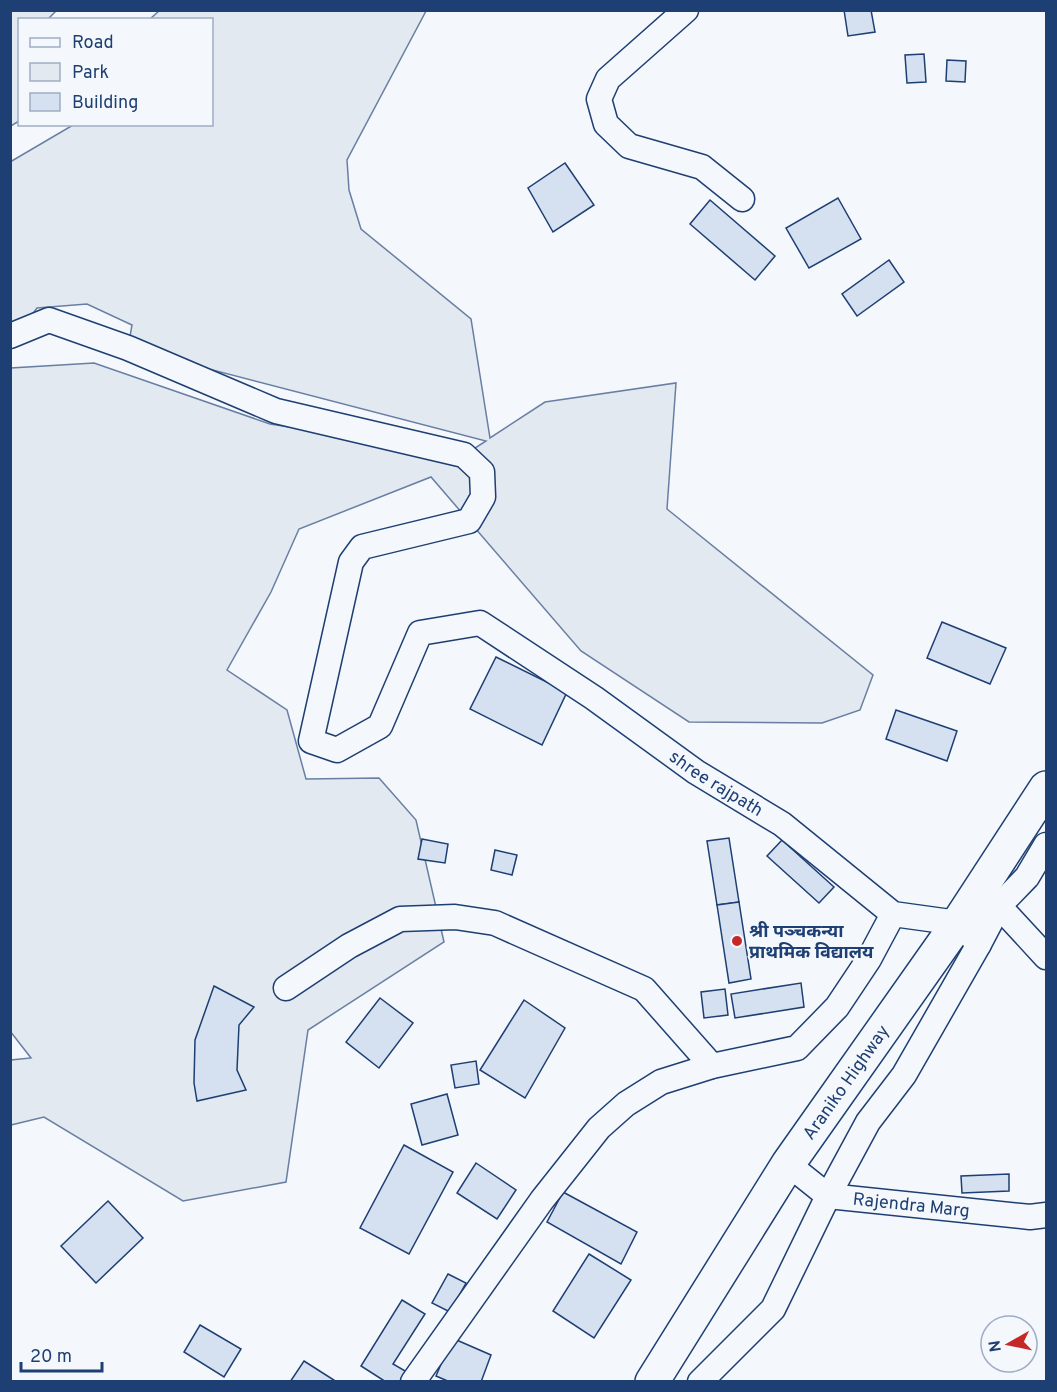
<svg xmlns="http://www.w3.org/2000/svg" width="1057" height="1392" viewBox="0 0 1057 1392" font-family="Overpass,'Noto Sans Devanagari',sans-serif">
	<rect width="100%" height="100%" fill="#f4f7fb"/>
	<g fill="#e3e9f0" stroke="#687fa3" stroke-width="1.5">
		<path d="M 11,10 L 56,11 L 48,19 L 20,20 L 19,121 L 11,126 Z"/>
		<path d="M 159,11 L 426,11 L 347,160 L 349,190 L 361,229 L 471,319 L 490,438 L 545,402 L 676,383 L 667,509 L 873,675 L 860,710 L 822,723 L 689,722 L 581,651 L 431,477 L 299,529 L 271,592 L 227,670 L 287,710 L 306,779 L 379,778 L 416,820 L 444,942 L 308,1030 L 286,1182 L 183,1201 L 44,1117 L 11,1125 L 11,1060 L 31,1058 L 10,1031 L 11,368 L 94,363 L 270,424 L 466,454 L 486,441 L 128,348 L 132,325 L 87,304 L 37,308 L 19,332 L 11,333 L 10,162 L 73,125 L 212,124 L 212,20 L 150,19 Z"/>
	</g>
	<g fill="#d5e0f0" stroke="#1d3f73" stroke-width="1.5">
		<path d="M 844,10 L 871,10 L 875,32 L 848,36 Z"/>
		<path d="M 924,54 L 926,82 L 907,83 L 905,55 Z"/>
		<path d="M 947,60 L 966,61 L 965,82 L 946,81 Z"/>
		<path d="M 565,163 L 594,205 L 553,232 L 528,188 Z"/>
		<path d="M 838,198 L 861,239 L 809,268 L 786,228 Z"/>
		<path d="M 710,200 L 775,256 L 755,280 L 690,224 Z"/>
		<path d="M 889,260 L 904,282 L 857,316 L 842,294 Z"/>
		<path d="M 942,622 L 1006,648 L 990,684 L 927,658 Z"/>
		<path d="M 496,657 L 567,692 L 542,745 L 470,709 Z"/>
		<path d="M 896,710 L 957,731 L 947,761 L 886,739 Z"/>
		<path d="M 729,838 L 739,902 L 717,905 L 707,841 Z"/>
		<path d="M 422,839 L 448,844 L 445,863 L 418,859 Z"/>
		<path d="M 782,840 L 834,887 L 819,903 L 767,856 Z"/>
		<path d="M 495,850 L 517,855 L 512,875 L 491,870 Z"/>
		<path d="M 739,902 L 751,979 L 729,983 L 717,905 Z"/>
		<path d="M 801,983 L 804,1007 L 735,1018 L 731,994 Z"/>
		<path d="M 214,986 L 254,1007 L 239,1025 L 237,1070 L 246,1090 L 197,1101 L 194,1083 L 195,1040 Z"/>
		<path d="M 725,989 L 728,1015 L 704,1018 L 701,992 Z"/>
		<path d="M 380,998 L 413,1023 L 379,1068 L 346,1042 Z"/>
		<path d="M 524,1000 L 565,1028 L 525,1098 L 480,1070 Z"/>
		<path d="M 476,1061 L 479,1084 L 455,1088 L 451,1065 Z"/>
		<path d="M 447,1094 L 458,1135 L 422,1145 L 411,1104 Z"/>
		<path d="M 404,1145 L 453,1172 L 409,1254 L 360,1228 Z"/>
		<path d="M 476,1163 L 516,1190 L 497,1219 L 457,1193 Z"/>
		<path d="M 1009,1174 L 1009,1191 L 962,1193 L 961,1176 Z"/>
		<path d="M 563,1192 L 637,1232 L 621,1264 L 547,1222 Z"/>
		<path d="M 108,1201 L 143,1238 L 96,1283 L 61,1246 Z"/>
		<path d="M 589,1254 L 631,1280 L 594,1338 L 553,1311 Z"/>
		<path d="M 448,1274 L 466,1283 L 450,1312 L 432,1303 Z"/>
		<path d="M 402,1300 L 425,1314 L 393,1364 L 407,1372 L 401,1382 L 386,1382 L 361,1366 Z"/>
		<path d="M 200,1325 L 241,1349 L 224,1377 L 184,1352 Z"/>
		<path d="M 452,1338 L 491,1355 L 481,1382 L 450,1382 L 436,1376 Z"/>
		<path d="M 304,1361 L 337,1382 L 290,1382 Z"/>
	</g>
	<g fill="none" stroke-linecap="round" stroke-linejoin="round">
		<g stroke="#1d3f73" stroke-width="27">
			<g id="street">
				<path d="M 686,10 L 608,79 L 599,99 L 606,124 L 629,146 L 702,167 L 742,199"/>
				<path id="s1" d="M 10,336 L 49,320 L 128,348 L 276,411 L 464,455 L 482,472 L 483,497 L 469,521 L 362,547 L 351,562 L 311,741 L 337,750 L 380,726 L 420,633 L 480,623 L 594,698 L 696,772 L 782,824 L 893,914 L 958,923 L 979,944 L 904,1075 L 868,1122 L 828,1196 L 773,1309 L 700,1382"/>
				<path d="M 999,906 L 1046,957"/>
				<path d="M 979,944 L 999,906 L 1027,877 L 1046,845"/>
				<path d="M 286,988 L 349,946 L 400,919 L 455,917 L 495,923 L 644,989 L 712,1066"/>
				<path id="s2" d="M 788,1164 L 828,1196 L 1030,1217 L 1046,1215"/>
				<path d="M 413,1382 L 542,1200 L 599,1128 L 626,1104 L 661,1082 L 712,1066 L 797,1048 L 837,1007 L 869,959 L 893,914"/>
			</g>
		</g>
		<g stroke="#1d3f73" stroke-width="36">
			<g id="highway">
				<path id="s3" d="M 652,1382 L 788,1164 L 958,923 L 1046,788"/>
			</g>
		</g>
		<use href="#street" stroke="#f4f7fb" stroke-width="24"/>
		<use href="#highway" stroke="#f4f7fb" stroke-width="33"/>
	</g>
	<circle fill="#c62828" stroke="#f4f7fb" stroke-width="2" cx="737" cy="941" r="6"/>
	<g text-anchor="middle" stroke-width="4.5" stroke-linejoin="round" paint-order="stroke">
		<g font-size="18" fill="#1d3f73" stroke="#f4f7fb">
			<text dy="6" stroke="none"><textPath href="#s1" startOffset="1394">shree rajpath</textPath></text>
			<text dy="6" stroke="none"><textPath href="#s3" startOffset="357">Araniko Highway</textPath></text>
			<text dy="6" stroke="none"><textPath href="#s2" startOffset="135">Rajendra Marg</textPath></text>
		</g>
		<g font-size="18" font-weight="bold" fill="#1d3f73" stroke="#f4f7fb" text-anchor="start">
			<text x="749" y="937">श्री पञ्चकन्या<tspan x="749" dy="21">प्राथमिक विद्यालय</tspan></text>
		</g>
	</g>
	<rect width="1057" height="1392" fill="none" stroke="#1d3f73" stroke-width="24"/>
	<rect x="18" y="18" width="195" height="108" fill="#f4f7fb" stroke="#9eadc5" stroke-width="1.5"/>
	<rect x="30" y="38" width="30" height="9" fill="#f4f7fb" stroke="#9eadc5" stroke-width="1.5"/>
	<text x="72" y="48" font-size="18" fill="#1d3f73">Road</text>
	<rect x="30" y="63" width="30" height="18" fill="#e3e9f0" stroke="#9eadc5" stroke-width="1.5"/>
	<text x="72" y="78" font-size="18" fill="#1d3f73">Park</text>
	<rect x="30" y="93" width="30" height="18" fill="#d5e0f0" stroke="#9eadc5" stroke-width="1.5"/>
	<text x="72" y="108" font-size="18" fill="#1d3f73">Building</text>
	<g transform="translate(1009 1344) rotate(261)"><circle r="28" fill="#f4f7fb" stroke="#9eadc5" stroke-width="1.5"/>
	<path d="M0-4.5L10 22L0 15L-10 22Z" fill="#c62828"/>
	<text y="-9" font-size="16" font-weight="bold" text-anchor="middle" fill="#1d3f73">N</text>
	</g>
	<path d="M21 1362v9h81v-9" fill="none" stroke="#1d3f73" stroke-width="3"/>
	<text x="30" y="1362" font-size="18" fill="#1d3f73" stroke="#f4f7fb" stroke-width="4.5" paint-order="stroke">20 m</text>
</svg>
